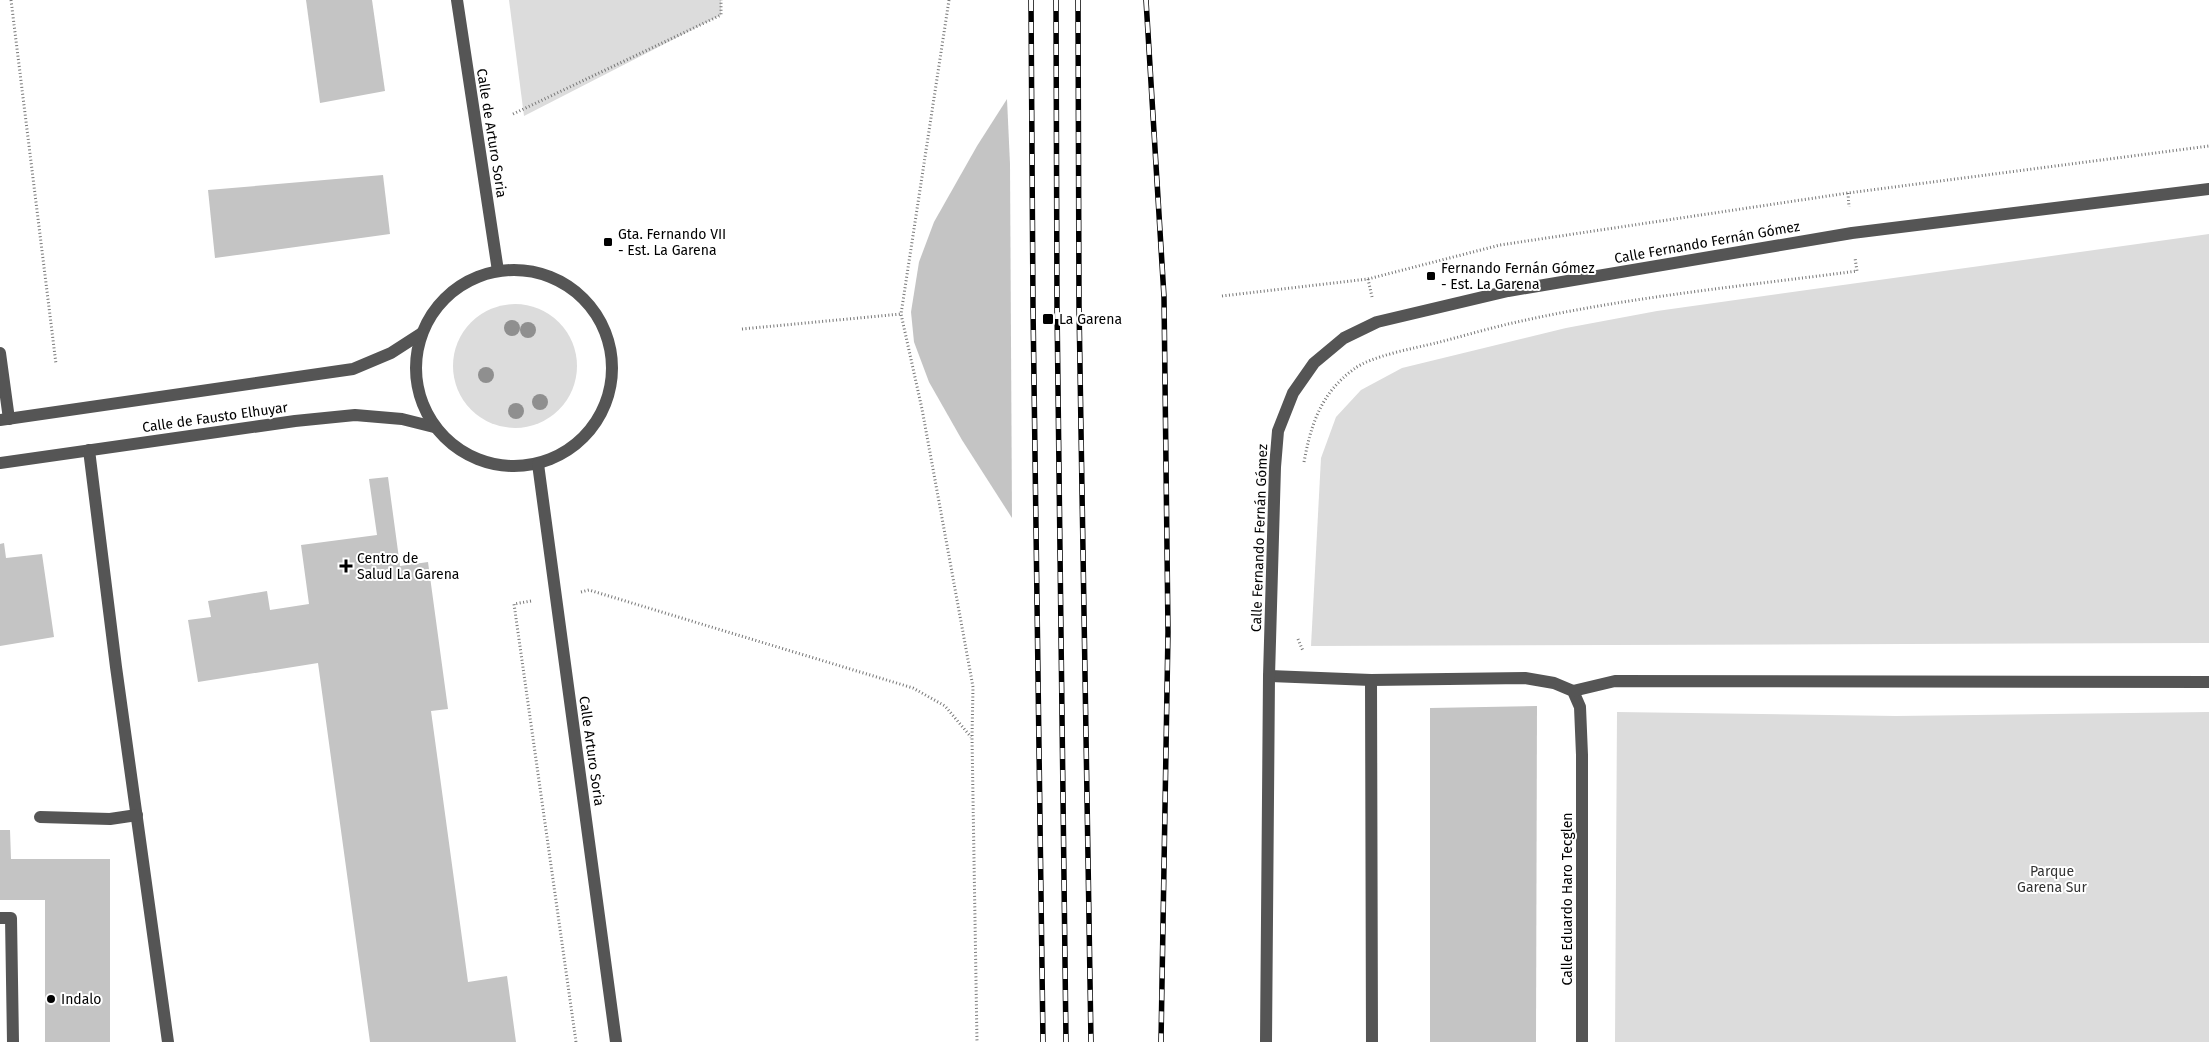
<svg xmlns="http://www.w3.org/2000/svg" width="2209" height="1042" viewBox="0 0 2209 1042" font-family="'Fira Sans',sans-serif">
	<rect width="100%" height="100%" fill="#fff"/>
	<g fill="#dcdcdc">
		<path d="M 509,0 L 721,0 L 721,15 L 524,116 Z"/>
		<path d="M 2209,234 L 2209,643 L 1311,646 L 1321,458 L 1336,417 L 1361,390 L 1402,368 L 1566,328 L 1657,311 Z"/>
		<circle cx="515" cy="366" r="62"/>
		<path d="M 1617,712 L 1896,716 L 2209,712 L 2209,1042 L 1615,1042 Z"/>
	</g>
	<g fill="#c4c4c4">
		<path d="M 306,0 L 372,0 L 385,91 L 320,103 Z"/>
		<path d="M 1007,99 L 1010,164 L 1012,518 L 962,440 L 929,382 L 914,342 L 911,312 L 919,262 L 934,222 L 977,146 Z"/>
		<path d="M 383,175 L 390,234 L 215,258 L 208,190 Z"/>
		<path d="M 388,477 L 400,566 L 428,562 L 448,709 L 431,711 L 468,982 L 507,976 L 516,1042 L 370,1042 L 318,663 L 198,682 L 188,620 L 211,617 L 208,601 L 267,591 L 270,610 L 309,604 L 301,545 L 377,535 L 369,479 Z"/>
		<path d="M 4,543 L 6,558 L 42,554 L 54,637 L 0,646 L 0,544 Z"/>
		<path d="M 1537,706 L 1536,1042 L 1430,1042 L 1430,708 Z"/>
		<path d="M 0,830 L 10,830 L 11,859 L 110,859 L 110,1042 L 45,1042 L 45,900 L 0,900 Z"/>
	</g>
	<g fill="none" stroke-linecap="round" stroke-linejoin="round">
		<g stroke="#777" stroke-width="3" stroke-dasharray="1 2.5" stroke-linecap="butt">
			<path d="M 11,0 L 56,364"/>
			<path d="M 949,0 L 901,314 L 922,409 L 973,687 L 972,737 L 977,1042"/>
			<path d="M 513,114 L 721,15 L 721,0"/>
			<path d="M 1848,193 L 1849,207"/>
			<path d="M 1368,279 L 1372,297"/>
			<path d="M 1222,296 L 1368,279 L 1500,245 L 1848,193 L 2209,146"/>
			<path d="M 742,329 L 901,314"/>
			<path d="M 1304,462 C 1311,424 1321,393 1354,369 C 1371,356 1415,348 1436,343 C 1463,336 1490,328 1517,322 C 1628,297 1744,286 1857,271 L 1855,258"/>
			<path d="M 581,592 L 589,590 L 913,688 L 945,706 L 971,737"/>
			<path d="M 531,601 L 514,604 L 576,1042"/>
			<path d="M 1298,639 L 1303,651"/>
		</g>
		<g stroke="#555" stroke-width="12">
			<path d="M 457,0 L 498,271"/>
			<circle cx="514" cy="368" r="98"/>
			<path d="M 0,353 L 9,419"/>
			<path d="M 0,420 L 353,369 L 391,353 L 422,333"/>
			<path d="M 89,450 L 116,667 L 168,1042"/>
			<path d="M 0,463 L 295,421 L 355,415 L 402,419 L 434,427"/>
			<path d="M 538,464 L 616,1042"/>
			<path d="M 1269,676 L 1371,680 L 1525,678 L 1554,683 L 1573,691 L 1580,707 L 1582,755 L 1582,1042"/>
			<path d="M 1371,680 L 1372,1042"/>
			<path d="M 1573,691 L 1615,681 L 2209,682"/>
			<path d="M 40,817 L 110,819 L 137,815"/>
			<path d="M 0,918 L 11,918 L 13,1042"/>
			<path d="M 1266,1042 L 1269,676 L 1275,467 L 1278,431 L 1293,393 L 1314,363 L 1344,338 L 1377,322 L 1508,291 L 1852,233 L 2209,189"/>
		</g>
		<g stroke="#000" stroke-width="5.5">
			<g id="rail">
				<path d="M 1031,0 L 1033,307 L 1043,1042"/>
				<path d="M 1056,0 L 1057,306 L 1066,1042"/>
				<path d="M 1078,0 L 1079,306 L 1091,1042"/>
				<path d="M 1146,0 L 1164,297 L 1168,632 L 1161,1042"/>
			</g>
		</g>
		<use href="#rail" stroke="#fff" stroke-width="4" stroke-dasharray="11" stroke-linecap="butt"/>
	</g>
	<g fill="#8f8f8f">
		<circle cx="512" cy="328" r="8"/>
		<circle cx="528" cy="330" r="8"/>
		<circle cx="486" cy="375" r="8"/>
		<circle cx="540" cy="402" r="8"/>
		<circle cx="516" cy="411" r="8"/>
	</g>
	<g fill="#000" stroke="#fff" stroke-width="2">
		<rect x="603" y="237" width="10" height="10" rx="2.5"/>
		<rect x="1426" y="271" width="10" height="10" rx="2.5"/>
		<rect x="1042" y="313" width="12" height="12" rx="2.5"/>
		<path d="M343.5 558.5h5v5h5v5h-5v5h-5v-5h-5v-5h5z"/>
		<circle cx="51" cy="999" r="5"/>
	</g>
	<g text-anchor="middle" stroke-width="4" stroke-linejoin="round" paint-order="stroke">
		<g font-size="14" fill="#000" stroke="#fff">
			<text transform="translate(492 133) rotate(81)" y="5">Calle de Arturo Soria</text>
			<text transform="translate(1707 242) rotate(-10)" y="5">Calle Fernando Fernán Gómez</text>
			<text transform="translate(215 417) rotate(-8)" y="5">Calle de Fausto Elhuyar</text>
			<text transform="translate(1259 538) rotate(-88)" y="5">Calle Fernando Fernán Gómez</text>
			<text transform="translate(592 751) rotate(82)" y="5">Calle Arturo Soria</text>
			<text transform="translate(1567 899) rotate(-90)" y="5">Calle Eduardo Haro Tecglen</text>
		</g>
		<g font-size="14" fill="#000" stroke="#fff" text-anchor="start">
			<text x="618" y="239">Gta. Fernando VII<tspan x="618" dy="16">- Est. La Garena</tspan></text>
			<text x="1441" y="273">Fernando Fernán Gómez<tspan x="1441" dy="16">- Est. La Garena</tspan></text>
			<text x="1059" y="324">La Garena</text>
			<text x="357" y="563">Centro de<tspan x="357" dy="16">Salud La Garena</tspan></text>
			<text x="61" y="1004">Indalo</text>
		</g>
		<g font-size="14" fill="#333" stroke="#fff">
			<text x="2052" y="876">Parque<tspan x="2052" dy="16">Garena Sur</tspan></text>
		</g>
	</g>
</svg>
